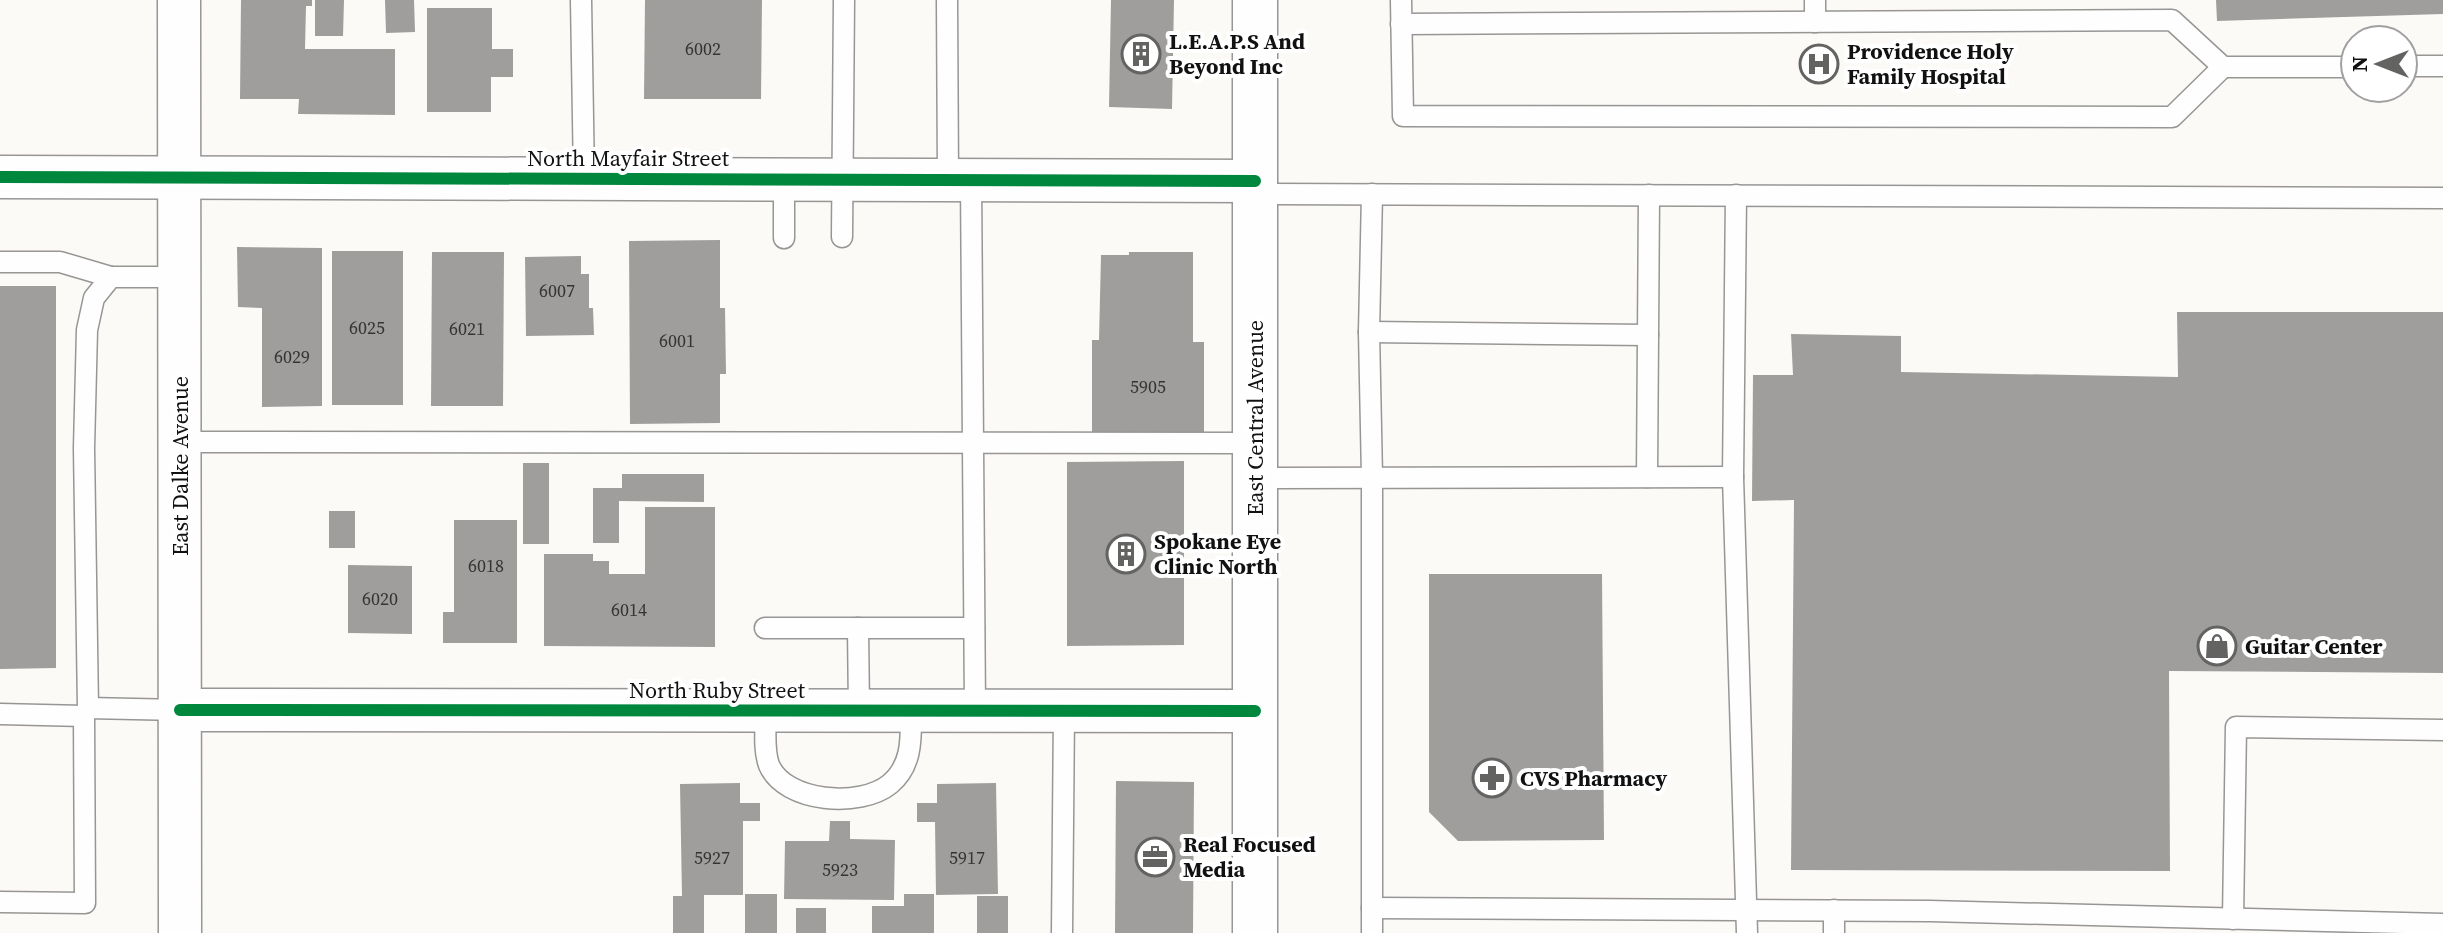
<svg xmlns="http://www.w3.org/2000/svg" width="2443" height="933" viewBox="0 0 2443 933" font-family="'Source Serif 4',serif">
	<rect width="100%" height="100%" fill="#fcfaf7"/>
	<g fill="#a09e9c">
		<path d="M 241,0 L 312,0 L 312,6 L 306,6 L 305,49 L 395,49 L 395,115 L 298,114 L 299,99 L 240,99 Z"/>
		<path d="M 315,0 L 344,0 L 343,36 L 315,36 Z"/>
		<path d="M 385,0 L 414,0 L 415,32 L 386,33 Z"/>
		<path d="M 645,0 L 762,0 L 761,99 L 644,99 Z"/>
		<path d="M 1111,0 L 1174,0 L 1172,109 L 1109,107 Z"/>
		<path d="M 2216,0 L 2443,0 L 2443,14 L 2217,21 Z"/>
		<path d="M 427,8 L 492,8 L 492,49 L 513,49 L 513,77 L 491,77 L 491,112 L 427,112 Z"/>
		<path d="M 720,240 L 720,308 L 725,308 L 726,374 L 720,374 L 720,423 L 630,424 L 629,241 Z"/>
		<path d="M 237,247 L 322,248 L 322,406 L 262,407 L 262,308 L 238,307 Z"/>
		<rect x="332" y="251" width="71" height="154"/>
		<path d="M 432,252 L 504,252 L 503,406 L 431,406 Z"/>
		<path d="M 1129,252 L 1193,252 L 1193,342 L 1204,342 L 1204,432 L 1092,432 L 1092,340 L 1099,340 L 1101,255 L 1129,255 Z"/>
		<path d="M 581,256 L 581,274 L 589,274 L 589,308 L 593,308 L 594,335 L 526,336 L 525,257 Z"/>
		<path d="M 0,286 L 56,286 L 56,668 L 0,669 Z"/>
		<path d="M 2177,312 L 2443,312 L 2443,673 L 2169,671 L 2170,871 L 1791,870 L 1794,500 L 1752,501 L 1753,375 L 1793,375 L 1791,334 L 1901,336 L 1901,372 L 2178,377 Z"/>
		<path d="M 1184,461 L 1184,645 L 1067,646 L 1067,462 Z"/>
		<rect x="523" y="463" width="26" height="81"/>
		<path d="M 622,474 L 704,474 L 704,502 L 619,501 L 619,543 L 593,543 L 593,488 L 622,488 Z"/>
		<path d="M 645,507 L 715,507 L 715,647 L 544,646 L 544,554 L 593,554 L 593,561 L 609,561 L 609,574 L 645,574 Z"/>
		<rect x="329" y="511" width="26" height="37"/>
		<path d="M 454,520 L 517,520 L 517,643 L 443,643 L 443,612 L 454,612 Z"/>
		<path d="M 348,565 L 412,566 L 412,634 L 348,633 Z"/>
		<path d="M 1429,574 L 1602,574 L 1604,840 L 1458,841 L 1429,812 Z"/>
		<path d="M 1116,781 L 1194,782 L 1193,933 L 1115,933 Z"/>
		<path d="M 740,783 L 740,803 L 760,803 L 760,821 L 743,821 L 743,895 L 704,895 L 704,933 L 673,933 L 673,896 L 682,896 L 680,784 Z"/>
		<path d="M 996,783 L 998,894 L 936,895 L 935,822 L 917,822 L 917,803 L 937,803 L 937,784 Z"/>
		<path d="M 830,821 L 850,821 L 850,839 L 895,840 L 894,900 L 784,899 L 785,841 L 829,841 Z"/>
		<rect x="745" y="894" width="32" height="39"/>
		<path d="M 904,894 L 934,894 L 934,933 L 872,933 L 872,906 L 904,906 Z"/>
		<rect x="977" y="896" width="31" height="37"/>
		<rect x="796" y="908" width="30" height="25"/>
	</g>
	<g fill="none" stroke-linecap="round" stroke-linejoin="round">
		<g stroke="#979695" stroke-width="23">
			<g id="service">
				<path d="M 581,0 L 584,178"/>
				<path d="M 947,0 L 948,180"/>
				<path d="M 1401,0 L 1403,116 L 2172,117 L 2223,67"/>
				<path d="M 1815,0 L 1815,22"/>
				<path d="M 1401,24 L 2172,20 L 2223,67 L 2355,67"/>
				<path d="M 2403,66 L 2443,66"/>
				<path d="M 784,179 L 784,238"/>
				<path d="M 971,180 L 975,710"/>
				<path d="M 1255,194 L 2443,198"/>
				<path d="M 1736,195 L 1733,477 L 1747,933"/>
				<path d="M 842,237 L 844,0"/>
				<path d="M 0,262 L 60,262 L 111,277"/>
				<path d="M 1369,332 L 1648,335"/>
				<path d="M 180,442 L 1255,443"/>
				<path d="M 1647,477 L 1649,195"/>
				<path d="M 1255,478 L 1733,477"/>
				<path d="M 765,628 L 974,628"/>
				<path d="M 858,628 L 859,710"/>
				<path d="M 88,708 L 84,448 L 87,330 L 94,298 L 111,277 L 180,277"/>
				<path d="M 766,710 C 766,727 763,749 769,765 C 785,803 861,808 890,784 C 913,765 911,737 911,710"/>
				<path d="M 0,714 L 84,716"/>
				<path d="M 0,902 L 85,903 L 84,716 L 88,708 L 180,710"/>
				<path d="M 1372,908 L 1930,911 L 2443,924"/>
				<path d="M 1834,910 L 1834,933"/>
				<path d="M 2233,919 L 2236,727 L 2443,730"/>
				<path d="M 1062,933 L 1064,711"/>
				<path d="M 1372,933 L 1372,477 L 1369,332 L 1372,194"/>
			</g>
		</g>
		<g stroke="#979695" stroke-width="45">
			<g id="minor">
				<path d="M 179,0 L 180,933"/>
				<path d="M 0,177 L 1255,181"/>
				<path d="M 180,710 L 1255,711"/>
			</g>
		</g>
		<g stroke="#979695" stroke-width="47">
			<path id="tertiary" d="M 1255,0 L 1255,933"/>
		</g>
		<use href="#service" stroke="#fffefe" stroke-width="20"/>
		<use href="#minor" stroke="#fffefe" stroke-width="42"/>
		<use href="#tertiary" stroke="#fffefe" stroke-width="44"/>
		<g stroke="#fff" stroke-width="17">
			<g id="cycleway">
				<path d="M 0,177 L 1255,181"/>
				<path d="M 180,710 L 1255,711"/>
			</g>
		</g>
		<use href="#cycleway" stroke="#00873e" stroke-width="12"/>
	</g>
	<defs>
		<g id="building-ring" transform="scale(2)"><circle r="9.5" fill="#fff" stroke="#636362" stroke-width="1.5"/><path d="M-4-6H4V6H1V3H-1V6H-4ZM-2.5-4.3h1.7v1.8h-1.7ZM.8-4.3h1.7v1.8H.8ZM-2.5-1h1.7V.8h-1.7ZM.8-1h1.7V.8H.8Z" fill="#636362"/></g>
		<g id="hospital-ring" transform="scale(2)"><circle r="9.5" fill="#fff" stroke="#636362" stroke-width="1.5"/><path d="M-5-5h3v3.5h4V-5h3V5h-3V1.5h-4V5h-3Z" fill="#636362"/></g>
		<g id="shop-ring" transform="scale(2)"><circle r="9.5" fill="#fff" stroke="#636362" stroke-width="1.5"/><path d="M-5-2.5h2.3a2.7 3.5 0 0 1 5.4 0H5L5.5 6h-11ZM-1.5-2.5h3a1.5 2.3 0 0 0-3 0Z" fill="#636362"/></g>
		<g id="pharmacy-ring" transform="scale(2)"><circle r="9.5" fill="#fff" stroke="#636362" stroke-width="1.5"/><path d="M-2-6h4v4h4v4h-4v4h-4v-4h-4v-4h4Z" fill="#636362"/></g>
		<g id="office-ring" transform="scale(2)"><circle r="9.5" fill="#fff" stroke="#636362" stroke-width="1.5"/><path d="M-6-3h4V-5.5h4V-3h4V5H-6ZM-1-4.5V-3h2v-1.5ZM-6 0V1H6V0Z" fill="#636362"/></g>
	</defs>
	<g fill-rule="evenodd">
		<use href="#building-ring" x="1141" y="54"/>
		<use href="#hospital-ring" x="1819" y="64"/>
		<use href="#building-ring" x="1126" y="554"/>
		<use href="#shop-ring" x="2217" y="646"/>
		<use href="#pharmacy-ring" x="1492" y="778"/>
		<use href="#office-ring" x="1155" y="857"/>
	</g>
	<g text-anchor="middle" stroke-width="8" stroke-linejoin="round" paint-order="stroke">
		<g font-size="18" fill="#353434">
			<text x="703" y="55">6002</text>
			<text x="557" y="297">6007</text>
			<text x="367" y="334">6025</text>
			<text x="467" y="335">6021</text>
			<text x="677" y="347">6001</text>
			<text x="292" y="363">6029</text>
			<text x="1148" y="393">5905</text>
			<text x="486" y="572">6018</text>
			<text x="380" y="605">6020</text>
			<text x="629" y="616">6014</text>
			<text x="712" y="864">5927</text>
			<text x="967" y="864">5917</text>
			<text x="840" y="876">5923</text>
		</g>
		<g font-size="22" font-weight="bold" fill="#111" stroke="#fff" text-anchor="start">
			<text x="1169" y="49">L.E.A.P.S And<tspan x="1169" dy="25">Beyond Inc</tspan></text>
			<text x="1847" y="59">Providence Holy<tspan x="1847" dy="25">Family Hospital</tspan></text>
			<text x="1154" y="549">Spokane Eye<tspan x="1154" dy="25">Clinic North</tspan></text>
			<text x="2245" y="654">Guitar Center</text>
			<text x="1520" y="786">CVS Pharmacy</text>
			<text x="1183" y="852">Real Focused<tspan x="1183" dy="25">Media</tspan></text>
		</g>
		<g font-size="22" fill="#111" stroke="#fff">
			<text x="628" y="166">North Mayfair Street</text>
			<text transform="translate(1255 418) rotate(-90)" y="8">East Central Avenue</text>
			<text transform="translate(180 466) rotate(-90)" y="8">East Dalke Avenue</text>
			<text x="717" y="698">North Ruby Street</text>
		</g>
	</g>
	<g transform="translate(2379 64) rotate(270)"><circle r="38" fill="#ffffff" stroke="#a0a0a0" stroke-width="2"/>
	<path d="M0-6L14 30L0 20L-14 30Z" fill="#636362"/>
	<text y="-12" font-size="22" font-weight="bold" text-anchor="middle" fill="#111111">N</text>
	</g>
</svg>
